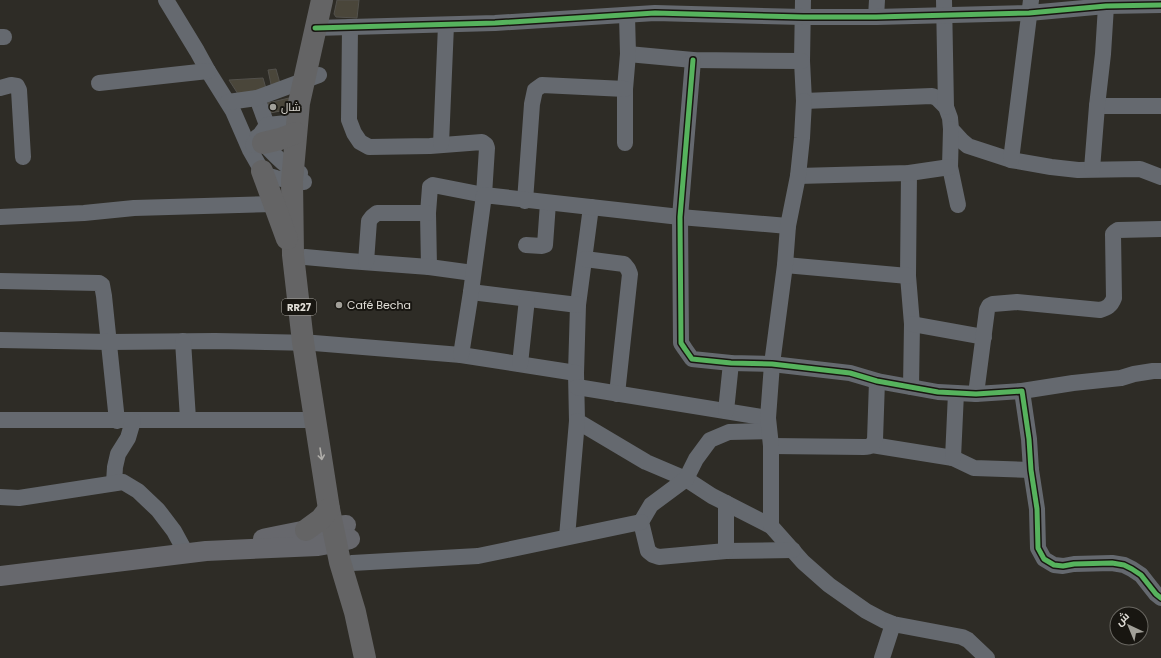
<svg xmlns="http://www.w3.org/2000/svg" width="1161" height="658" viewBox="0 0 1161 658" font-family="Poppins,Cairo,sans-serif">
	<rect width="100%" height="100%" fill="#2e2c26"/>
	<g fill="#4a463a" stroke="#53514c">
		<path d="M 337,0 L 359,0 L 357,18 L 336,17 L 334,14 Z"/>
		<path d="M 276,69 L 281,87 L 272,89 L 268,70 Z"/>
		<path d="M 263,78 L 267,92 L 238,94 L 229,80 Z"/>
		<path d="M 289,98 L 291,109 L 270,113 L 268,103 Z"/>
	</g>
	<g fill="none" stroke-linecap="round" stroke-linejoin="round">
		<g stroke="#65696f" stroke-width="16">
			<path d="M 166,0 L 197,51 L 208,71 L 233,111 L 250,150 L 262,171 L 269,176 L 276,178 L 292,181 L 304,182"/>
			<path d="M 803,0 L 802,61 L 804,101 L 932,96 L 937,98 L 946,107 L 950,118 L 951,129 L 962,141 L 968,146 L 1011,160 L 1051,167 L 1078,170 L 1140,169 L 1161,177"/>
			<path d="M 944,0 L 946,107"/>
			<path d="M 876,17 L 877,0"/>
			<path d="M 350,27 L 349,120 L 354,133 L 360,142 L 369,147 L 430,146 L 482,142 L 486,145 L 487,148 L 484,195 L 433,185 L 430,187 L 428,213 L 429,267"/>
			<path d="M 315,28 L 495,23 L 655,13 L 803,17 L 876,17 L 1029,13 L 1106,6 L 1161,5"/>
			<path d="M 0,37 L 4,37"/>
			<path d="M 628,54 L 693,60 L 802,61"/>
			<path d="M 693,60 L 680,217 L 681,343 L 685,349 L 692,359 L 731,363 L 772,364 L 850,373 L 877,381 L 938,392 L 976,394 L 1022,391 L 1029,439 L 1031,470 L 1037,509 L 1038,548 L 1044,559 L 1054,565 L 1063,566 L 1074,564 L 1112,563 L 1124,565 L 1132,569 L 1141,575 L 1156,594 L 1161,598"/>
			<path d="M 99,83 L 208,71"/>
			<path d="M 0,88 L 11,85 L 17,86 L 19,90 L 23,157"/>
			<path d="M 257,98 L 267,125"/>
			<path d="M 228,102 L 257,98 L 319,75"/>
			<path d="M 1097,106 L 1161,106"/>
			<path d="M 951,129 L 950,167 L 958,205"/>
			<path d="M 257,137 C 271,150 282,166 300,173"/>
			<path d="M 625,143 L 625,89 L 628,54 L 627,15"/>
			<path d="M 441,144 L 446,25"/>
			<path d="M 253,145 L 267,125 L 297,122"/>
			<path d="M 1011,160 L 1031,0"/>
			<path d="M 1092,169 L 1097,106 L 1103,54 L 1106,6"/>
			<path d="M 909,173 L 908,276 L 912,324 L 911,387"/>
			<path d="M 798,176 L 909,173 L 950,167"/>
			<path d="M 525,201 L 532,104 L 535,90 L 542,85 L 625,89"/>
			<path d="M 591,207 L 578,305 L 576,373 L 577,421 L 646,462 L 686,479 L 712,496 L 771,526 L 803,562 L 829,585 L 866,611 L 883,620 L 893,624 L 962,637 L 968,640 L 987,658"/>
			<path d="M 0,217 L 84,213 L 134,208 L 274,204"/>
			<path d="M 526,245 L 542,246 L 545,245 L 548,203"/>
			<path d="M 305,257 L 349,261 L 429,267 L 473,273"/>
			<path d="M 585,259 L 624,264 L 628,269 L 630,274 L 617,394"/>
			<path d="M 366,262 L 369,221 L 372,217 L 377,213 L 428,213"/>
			<path d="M 785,265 L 908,276"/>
			<path d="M 0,281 L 99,283 L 102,285 L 104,296 L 117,421"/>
			<path d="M 471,292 L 578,305"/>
			<path d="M 912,324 L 984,337"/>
			<path d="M 0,340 L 109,342 L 215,341 L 314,343 L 461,355 L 576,373"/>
			<path d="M 183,341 L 188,419"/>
			<path d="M 461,355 L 471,292 L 484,195 L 680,217 L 788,226"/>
			<path d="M 520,364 L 527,299"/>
			<path d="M 577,387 L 768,418"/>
			<path d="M 1022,391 L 1073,383 L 1121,378 L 1134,374 L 1153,371 L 1161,371"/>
			<path d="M 976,394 L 987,310 L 989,306 L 993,304 L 1017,302 L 1100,310 C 1107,308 1111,306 1114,298 L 1113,234 L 1115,232 L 1118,230 L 1161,229"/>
			<path d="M 726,411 L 731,363"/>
			<path d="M 0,420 L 315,420"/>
			<path d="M 769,431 L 729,432 L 710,440 L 696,459 L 686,479 L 651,505 L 641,522 L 648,551 L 653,555 L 659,557 L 726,551 L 793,550"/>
			<path d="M 872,445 L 953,458 L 974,468 L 1031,470"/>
			<path d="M 771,446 L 864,447 C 871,447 872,445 875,440 L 877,381"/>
			<path d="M 953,458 L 956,393"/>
			<path d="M 114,483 L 115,467 L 118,454 L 128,438 L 133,421"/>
			<path d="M 0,497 L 19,498 L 123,482 L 138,491 L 158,510 L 174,531 L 186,553"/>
			<path d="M 726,503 L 726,551"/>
			<path d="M 771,526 L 771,446 L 768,418 L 772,364 L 785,265 L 788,226 L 798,176 L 802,138 L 804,101"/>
			<path d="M 567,537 L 577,421"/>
			<path d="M 352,563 L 478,556 L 641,522"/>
			<path d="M 882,658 L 893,624"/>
		</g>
		<g stroke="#67686d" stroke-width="20">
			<path d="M 263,539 C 291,533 318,527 346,525"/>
			<path d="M 0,576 L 206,551 L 318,546 L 335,543 L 350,539"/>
		</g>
		<g stroke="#646465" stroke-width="22">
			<path d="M 322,0 L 299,103 L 292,181 L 293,255 L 303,342 L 329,509 L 340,562 L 355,612 L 365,658"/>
			<path d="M 263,143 L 280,139 L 296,133"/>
			<path d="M 262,171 L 287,239"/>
			<path d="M 306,530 L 321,519 L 329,509"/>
		</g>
		<g stroke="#181611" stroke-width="8">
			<g id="cycleway">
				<path d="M 315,28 L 495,23 L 655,13 L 803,17 L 876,17 L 1029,13 L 1106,6 L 1161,5"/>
				<path d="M 693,60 L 680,217 L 681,343 L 685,349 L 692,359 L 731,363 L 772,364 L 850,373 L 877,381 L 938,392 L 976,394 L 1022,391 L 1029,439 L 1031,470 L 1037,509 L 1038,548 L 1044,559 L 1054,565 L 1063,566 L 1074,564 L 1112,563 L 1124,565 L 1132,569 L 1141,575 L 1156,594 L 1161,598"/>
			</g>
		</g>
		<use href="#cycleway" stroke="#56b35d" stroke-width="5"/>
	</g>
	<defs><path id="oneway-shaft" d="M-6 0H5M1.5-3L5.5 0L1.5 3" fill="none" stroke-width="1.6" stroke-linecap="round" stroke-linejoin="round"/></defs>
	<use stroke="#afada9" href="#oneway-shaft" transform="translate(321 454) rotate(81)"/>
	<g fill="#a2a099" stroke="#181611" stroke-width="1.5">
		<circle cx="273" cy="107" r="4"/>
		<circle cx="339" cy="305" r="4"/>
	</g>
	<g text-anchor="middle" stroke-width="4" stroke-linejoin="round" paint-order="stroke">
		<rect fill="#181611" stroke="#a5a29c" stroke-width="1" x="282" y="299" width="34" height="16" rx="3"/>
		<g font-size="10" font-weight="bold" fill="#e1ded7">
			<text x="299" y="311">RR27</text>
		</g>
		<g font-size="11" fill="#e1ded7" stroke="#181611" text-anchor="start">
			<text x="281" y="111">شال</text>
			<text x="347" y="309">Café Becha</text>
		</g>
	</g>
	<g transform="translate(1129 626) rotate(316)"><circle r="19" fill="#181611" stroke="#686660"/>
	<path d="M0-3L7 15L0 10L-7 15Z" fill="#a2a099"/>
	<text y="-6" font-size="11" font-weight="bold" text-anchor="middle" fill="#e1ded7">ش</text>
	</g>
</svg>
